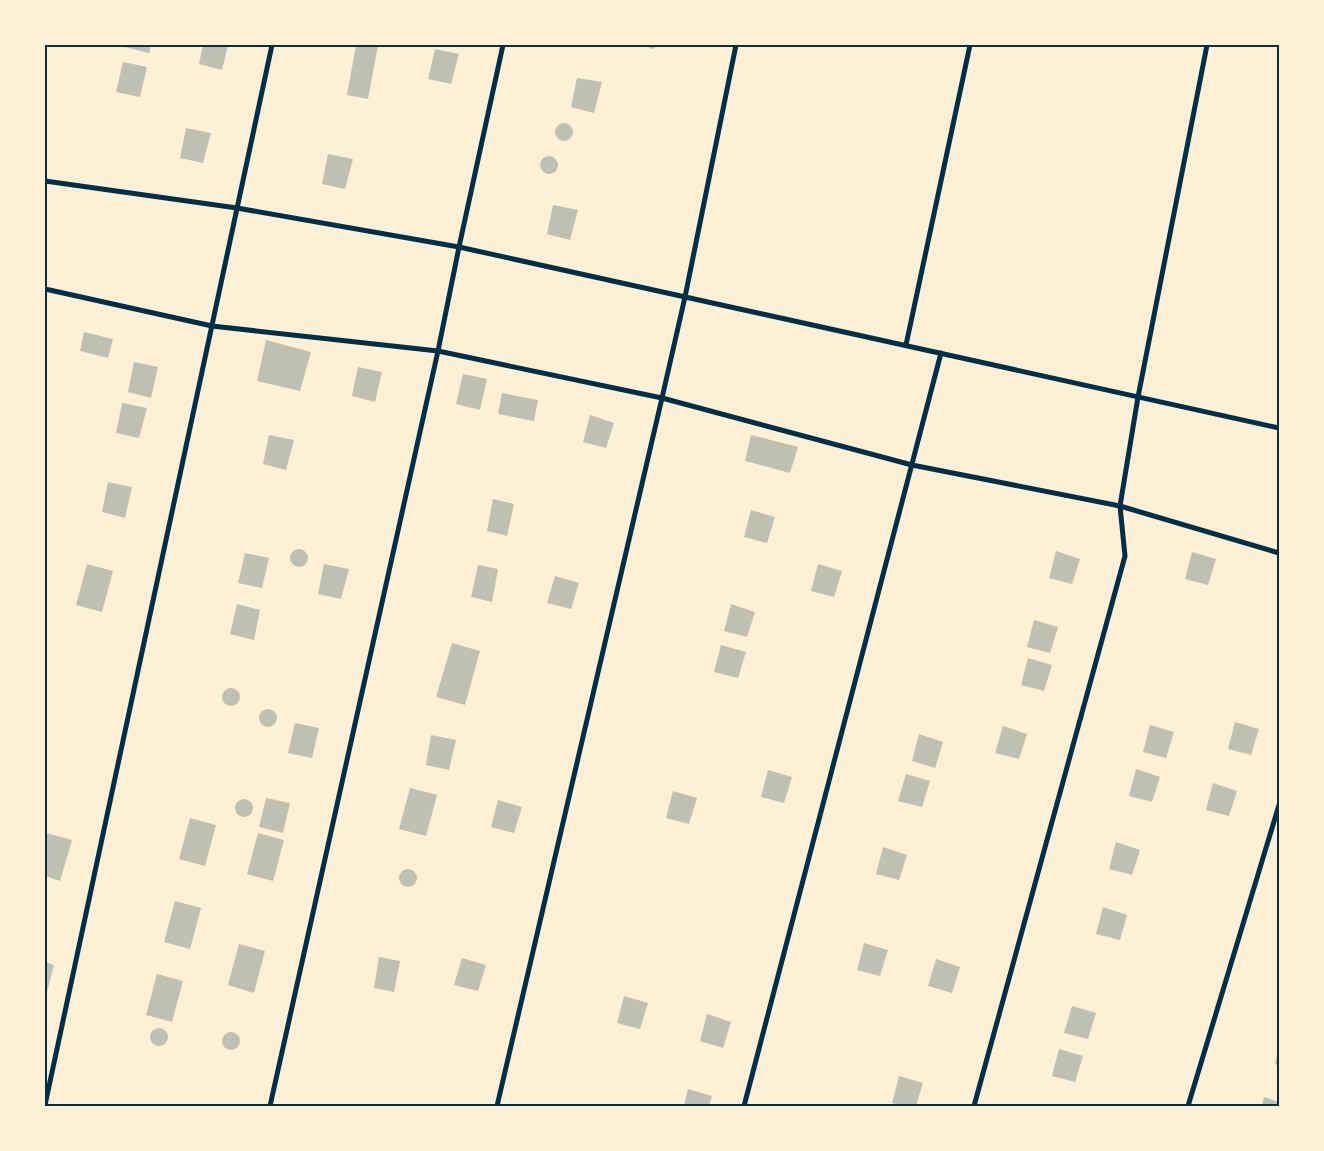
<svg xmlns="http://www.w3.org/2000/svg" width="1324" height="1151" viewBox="0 0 1324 1151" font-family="Arial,sans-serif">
	<rect width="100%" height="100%" fill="#fdf0d5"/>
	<g fill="#bec0b2">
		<path d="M 126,45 L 151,45 L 149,53 L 125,47 Z"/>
		<path d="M 203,45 L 228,45 L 222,70 L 199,64 Z"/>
		<path d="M 356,45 L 378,45 L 368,99 L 347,95 Z"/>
		<path d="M 643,45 L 659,45 L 652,49 Z"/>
		<path d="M 435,49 L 459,54 L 451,84 L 428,79 Z"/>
		<path d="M 123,62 L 147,67 L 140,97 L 116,92 Z"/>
		<path d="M 577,78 L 602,82 L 594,113 L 571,107 Z"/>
		<circle cx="564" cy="132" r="9"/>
		<path d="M 186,128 L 211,133 L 203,163 L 180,158 Z"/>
		<path d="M 328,154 L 353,159 L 345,189 L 322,184 Z"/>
		<circle cx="549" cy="165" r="9"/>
		<path d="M 553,205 L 578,210 L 570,240 L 547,234 Z"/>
		<path d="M 84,332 L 113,339 L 108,358 L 80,351 Z"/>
		<path d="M 266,340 L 311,352 L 300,391 L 257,381 Z"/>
		<path d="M 134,362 L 158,367 L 151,398 L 128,392 Z"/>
		<path d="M 358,367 L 382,372 L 375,402 L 352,396 Z"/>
		<path d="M 463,374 L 487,379 L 480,410 L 456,404 Z"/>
		<path d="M 502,393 L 538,400 L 534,421 L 498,414 Z"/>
		<path d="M 122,403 L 147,408 L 139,438 L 116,433 Z"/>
		<path d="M 590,415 L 614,423 L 606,448 L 583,442 Z"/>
		<path d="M 269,435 L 294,440 L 286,470 L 263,464 Z"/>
		<path d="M 751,435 L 798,447 L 790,473 L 745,461 Z"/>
		<path d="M 108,482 L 132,487 L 125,518 L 102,512 Z"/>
		<path d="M 493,499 L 514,504 L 507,536 L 487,531 Z"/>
		<path d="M 751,510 L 775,517 L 767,543 L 744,537 Z"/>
		<circle cx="299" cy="558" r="9"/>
		<path d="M 1056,551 L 1080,559 L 1072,584 L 1049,578 Z"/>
		<path d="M 1192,552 L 1216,559 L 1208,585 L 1185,579 Z"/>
		<path d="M 245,553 L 269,558 L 262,588 L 238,583 Z"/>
		<path d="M 87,564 L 113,571 L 102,612 L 76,605 Z"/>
		<path d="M 324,564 L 349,569 L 341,599 L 318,594 Z"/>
		<path d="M 818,564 L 842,571 L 834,597 L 811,591 Z"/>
		<path d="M 478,565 L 498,569 L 492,602 L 471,597 Z"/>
		<path d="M 555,576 L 579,583 L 571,609 L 547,603 Z"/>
		<path d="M 237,604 L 260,610 L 254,640 L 230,634 Z"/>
		<path d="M 731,604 L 755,612 L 747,637 L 724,631 Z"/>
		<path d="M 1034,620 L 1058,627 L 1050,653 L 1027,647 Z"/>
		<path d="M 452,643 L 480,651 L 465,705 L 436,697 Z"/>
		<path d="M 721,645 L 746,652 L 738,678 L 714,672 Z"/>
		<path d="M 1028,658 L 1052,665 L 1044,691 L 1021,685 Z"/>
		<circle cx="231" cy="697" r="9"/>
		<circle cx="268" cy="718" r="9"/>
		<path d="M 1235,722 L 1259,729 L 1251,755 L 1228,749 Z"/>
		<path d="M 295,723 L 319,728 L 312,758 L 288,753 Z"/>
		<path d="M 1150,725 L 1174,732 L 1166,758 L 1143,752 Z"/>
		<path d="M 1003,726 L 1027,734 L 1019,759 L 995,753 Z"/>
		<path d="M 919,734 L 943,742 L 935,768 L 912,761 Z"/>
		<path d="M 431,735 L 456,740 L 449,770 L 426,765 Z"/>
		<path d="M 1136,769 L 1160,777 L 1152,802 L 1129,796 Z"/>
		<path d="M 768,770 L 792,777 L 784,803 L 761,797 Z"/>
		<path d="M 906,774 L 930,781 L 922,807 L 898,801 Z"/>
		<path d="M 1213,783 L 1237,791 L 1229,816 L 1206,810 Z"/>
		<path d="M 410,788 L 437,795 L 426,836 L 399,829 Z"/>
		<path d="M 673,791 L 697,798 L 689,824 L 666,818 Z"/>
		<path d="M 266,798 L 290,803 L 283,833 L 259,827 Z"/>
		<circle cx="244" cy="808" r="9"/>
		<path d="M 498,800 L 522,807 L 514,833 L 491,827 Z"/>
		<path d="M 190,818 L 216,825 L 205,866 L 179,859 Z"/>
		<path d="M 46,833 L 72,840 L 60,881 L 45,876 Z"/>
		<path d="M 258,833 L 284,840 L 273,881 L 247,874 Z"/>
		<path d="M 1116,842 L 1140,850 L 1132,875 L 1109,869 Z"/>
		<path d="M 883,847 L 907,855 L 899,880 L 876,874 Z"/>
		<circle cx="408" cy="878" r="9"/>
		<path d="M 175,901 L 201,908 L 190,949 L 164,942 Z"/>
		<path d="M 1103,907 L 1127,915 L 1120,940 L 1096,934 Z"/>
		<path d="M 864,943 L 888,950 L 880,976 L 857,970 Z"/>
		<path d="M 239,944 L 265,951 L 254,993 L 228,985 Z"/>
		<path d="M 379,957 L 400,961 L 394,992 L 374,988 Z"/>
		<path d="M 462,958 L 486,965 L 478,991 L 454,985 Z"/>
		<path d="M 936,959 L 960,967 L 952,993 L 928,986 Z"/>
		<path d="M 45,962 L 54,965 L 46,996 L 45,996 Z"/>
		<path d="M 157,974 L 183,981 L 172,1022 L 146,1015 Z"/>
		<path d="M 624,996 L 648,1003 L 640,1029 L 617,1023 Z"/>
		<path d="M 1072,1006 L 1096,1013 L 1088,1039 L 1064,1033 Z"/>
		<path d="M 707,1014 L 731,1022 L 723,1048 L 700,1041 Z"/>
		<circle cx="159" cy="1037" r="9"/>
		<circle cx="231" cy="1041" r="9"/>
		<path d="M 1059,1049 L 1083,1056 L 1075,1082 L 1052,1076 Z"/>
		<path d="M 1278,1050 L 1279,1050 L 1279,1066 L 1275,1064 Z"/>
		<path d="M 899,1076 L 923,1083 L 916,1106 L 904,1106 L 892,1103 Z"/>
		<path d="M 688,1089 L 712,1096 L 709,1106 L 684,1106 Z"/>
		<path d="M 1264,1097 L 1279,1102 L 1279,1106 L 1262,1106 Z"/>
	</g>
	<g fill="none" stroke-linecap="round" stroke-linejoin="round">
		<g stroke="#003049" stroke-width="5">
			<path d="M 45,181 L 237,208 L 459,247 L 1279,428"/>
			<path d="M 45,289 L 212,326 L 438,351 L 662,398 L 912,465 L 1120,506 L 1279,553"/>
			<path d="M 906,345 L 970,45"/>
			<path d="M 45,1105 L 272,45"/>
			<path d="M 270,1106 L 438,351 L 459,247 L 503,45"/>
			<path d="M 497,1106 L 662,398 L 685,297 L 736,45"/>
			<path d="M 744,1106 L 941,353"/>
			<path d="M 974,1106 L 1125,556 L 1120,506 L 1138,397 L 1207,45"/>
			<path d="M 1188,1106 L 1279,805"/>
		</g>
	</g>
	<rect width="1324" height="1151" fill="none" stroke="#fdf0d5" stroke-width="92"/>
	<rect x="46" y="46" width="1232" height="1059" fill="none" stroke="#003049" stroke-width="2"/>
</svg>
